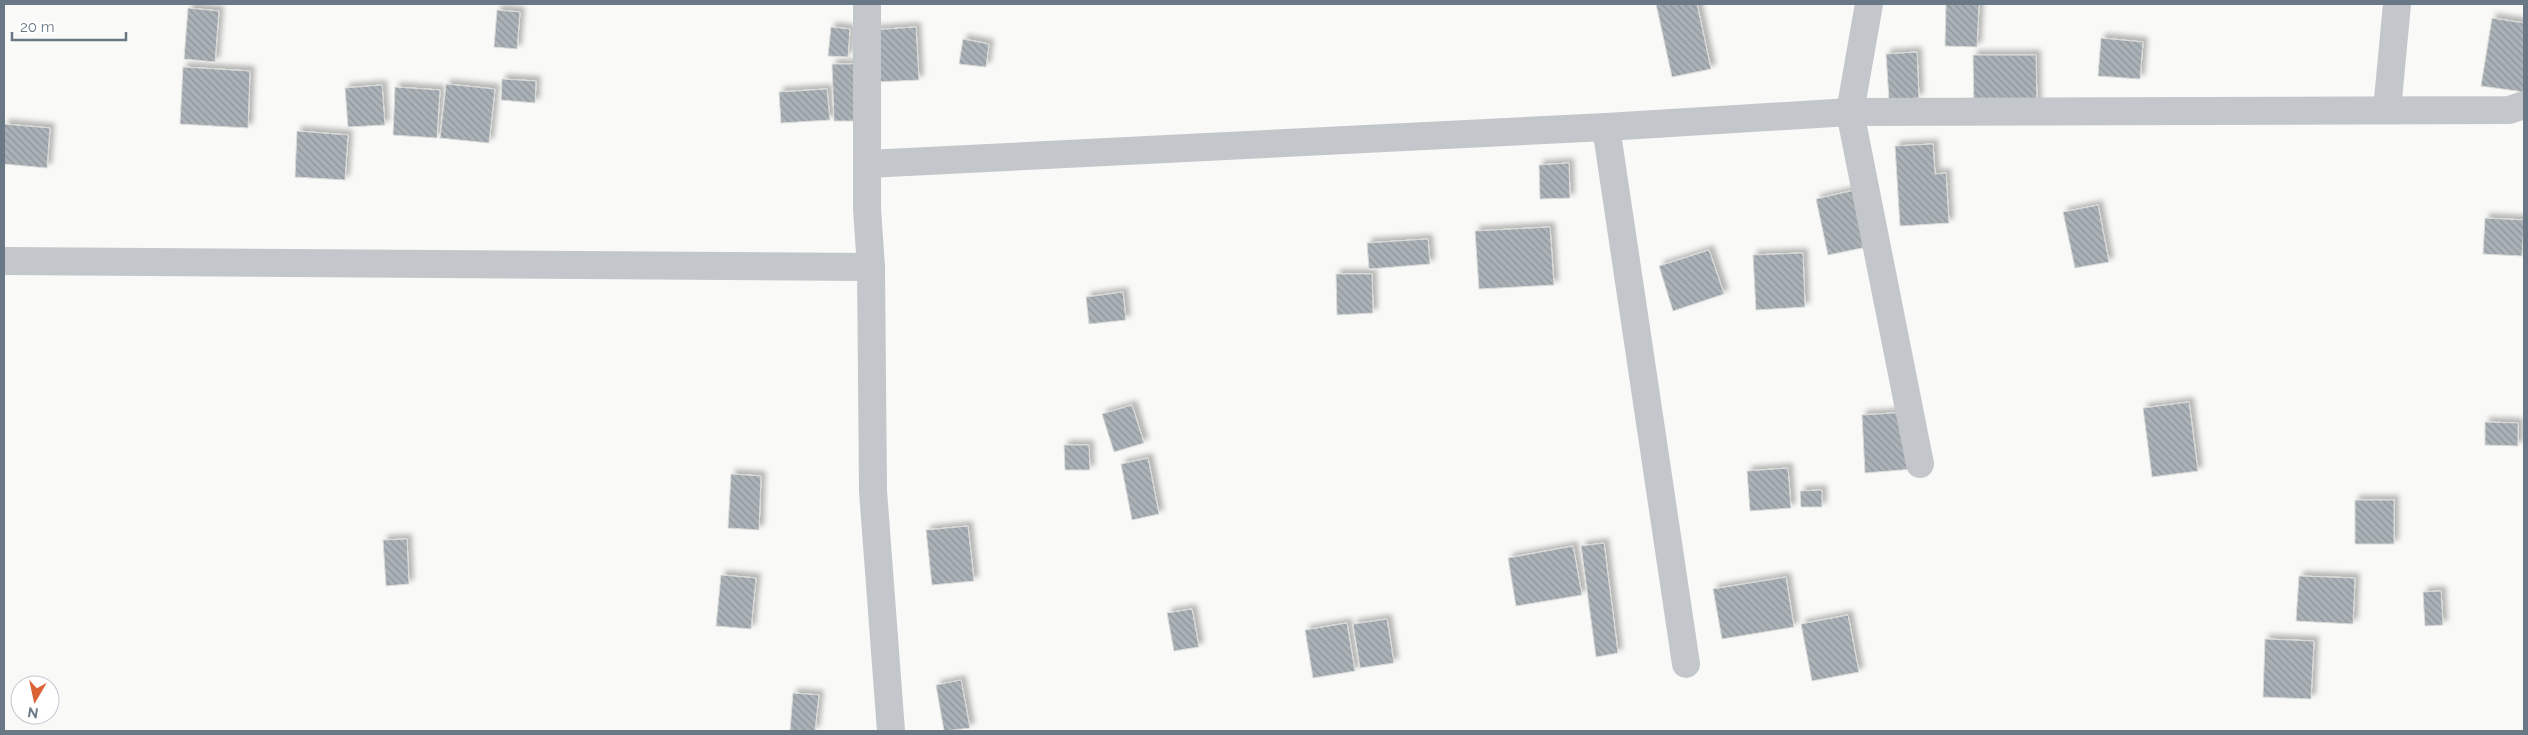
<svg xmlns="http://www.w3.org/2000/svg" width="2528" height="735" viewBox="0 0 2528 735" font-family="Raleway,sans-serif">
	<defs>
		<pattern id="building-back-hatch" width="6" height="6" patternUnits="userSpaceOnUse" patternTransform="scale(1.25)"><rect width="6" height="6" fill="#aab1b7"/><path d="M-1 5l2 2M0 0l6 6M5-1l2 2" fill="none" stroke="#8e959a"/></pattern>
		<filter id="shadow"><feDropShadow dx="4.5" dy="-4.5" stdDeviation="2.5" flood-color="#0004"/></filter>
	</defs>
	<rect width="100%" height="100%" fill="#f9f9f7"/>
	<g fill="url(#building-back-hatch)" stroke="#dbdbd9" filter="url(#shadow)">
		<path d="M 1656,4 L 1697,4 L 1711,69 L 1672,77 Z"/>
		<path d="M 1946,4 L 1979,4 L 1977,47 L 1945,46 Z"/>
		<path d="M 188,8 L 219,11 L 215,62 L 184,59 Z"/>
		<path d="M 497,10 L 520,12 L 517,49 L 494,47 Z"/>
		<path d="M 2492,18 L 2524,23 L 2524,92 L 2481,86 Z"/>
		<path d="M 831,27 L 850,29 L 848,57 L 828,56 Z"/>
		<path d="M 916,27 L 919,80 L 876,82 L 872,30 Z"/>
		<path d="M 2101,38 L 2143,42 L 2140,79 L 2098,76 Z"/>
		<path d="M 963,39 L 989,44 L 986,67 L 959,64 Z"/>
		<path d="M 1917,52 L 1919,98 L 1889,100 L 1886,54 Z"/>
		<path d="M 1973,55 L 2036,55 L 2037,110 L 1974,111 Z"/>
		<path d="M 832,64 L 862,64 L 864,121 L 834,121 Z"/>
		<path d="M 183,67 L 250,71 L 248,128 L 180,124 Z"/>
		<path d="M 502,79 L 536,81 L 535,103 L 501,100 Z"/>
		<path d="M 446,84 L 495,89 L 489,143 L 440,138 Z"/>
		<path d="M 382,85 L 385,125 L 348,127 L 345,88 Z"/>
		<path d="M 395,87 L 440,90 L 437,138 L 393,135 Z"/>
		<path d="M 827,89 L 830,120 L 781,123 L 779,92 Z"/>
		<path d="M 4,124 L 50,128 L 47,168 L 4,164 Z"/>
		<path d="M 297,131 L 348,135 L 345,180 L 295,177 Z"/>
		<path d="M 1933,144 L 1935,174 L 1946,173 L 1949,223 L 1900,226 L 1895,146 Z"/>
		<path d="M 1569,163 L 1570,198 L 1540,199 L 1539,165 Z"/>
		<path d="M 1859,189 L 1872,246 L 1828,255 L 1816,199 Z"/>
		<path d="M 2098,205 L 2109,262 L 2075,268 L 2063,212 Z"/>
		<path d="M 2485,218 L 2524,220 L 2522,256 L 2483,254 Z"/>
		<path d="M 1550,227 L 1554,285 L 1479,289 L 1475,231 Z"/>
		<path d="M 1428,239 L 1430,264 L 1369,269 L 1367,243 Z"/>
		<path d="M 1709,250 L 1724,294 L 1673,311 L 1659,266 Z"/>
		<path d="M 1803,253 L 1805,307 L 1756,310 L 1753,255 Z"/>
		<path d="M 1336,274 L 1372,274 L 1373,313 L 1337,315 Z"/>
		<path d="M 1123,292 L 1126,320 L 1089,324 L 1086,297 Z"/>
		<path d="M 2189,402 L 2198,471 L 2152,477 L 2143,408 Z"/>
		<path d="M 1132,405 L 1144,443 L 1114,452 L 1102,414 Z"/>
		<path d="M 1909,412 L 1913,469 L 1865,473 L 1862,415 Z"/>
		<path d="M 2485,422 L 2518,423 L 2518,446 L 2485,445 Z"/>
		<path d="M 1064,445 L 1089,445 L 1090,470 L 1065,470 Z"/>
		<path d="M 1148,458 L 1159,514 L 1132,520 L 1121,464 Z"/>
		<path d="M 1788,468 L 1791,508 L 1750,511 L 1747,471 Z"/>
		<path d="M 731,474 L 761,476 L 759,530 L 728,528 Z"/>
		<path d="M 1822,490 L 1822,507 L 1801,507 L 1800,491 Z"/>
		<rect x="2355" y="500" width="39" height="44"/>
		<path d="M 968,526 L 974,581 L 932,585 L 926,530 Z"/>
		<path d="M 407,539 L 409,584 L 386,586 L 383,540 Z"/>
		<path d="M 1604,543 L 1618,653 L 1596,657 L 1581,546 Z"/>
		<path d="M 1573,546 L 1582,595 L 1516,606 L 1508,558 Z"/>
		<path d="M 721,575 L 756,578 L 751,629 L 716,626 Z"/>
		<path d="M 2299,576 L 2355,578 L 2353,624 L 2296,621 Z"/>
		<path d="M 1786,577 L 1794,627 L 1722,639 L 1713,589 Z"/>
		<path d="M 2441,591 L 2443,625 L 2425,626 L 2423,592 Z"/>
		<path d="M 1192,609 L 1199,647 L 1174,651 L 1167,613 Z"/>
		<path d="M 1848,615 L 1859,672 L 1812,681 L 1801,624 Z"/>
		<path d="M 1387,619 L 1394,663 L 1360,668 L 1353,624 Z"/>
		<path d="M 1347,623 L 1355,671 L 1313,678 L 1305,630 Z"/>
		<path d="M 2265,639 L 2314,641 L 2311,699 L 2263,697 Z"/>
		<path d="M 961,680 L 970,728 L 944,731 L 936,685 Z"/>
		<path d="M 793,693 L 819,695 L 815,731 L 790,731 Z"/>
	</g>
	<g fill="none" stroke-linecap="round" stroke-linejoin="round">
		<g stroke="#c3c6ca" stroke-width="28">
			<path d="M 867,4 L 867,209 L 871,267 L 873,491 L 891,731"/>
			<path d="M 1869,4 L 1850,112 L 1920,464"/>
			<path d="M 2387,110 L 2397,4"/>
			<path d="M 1606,127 L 1686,664"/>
			<path d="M 867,164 L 1606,127 L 1850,112 L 2509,110 L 2524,105"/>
			<path d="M 4,261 L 871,267"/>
		</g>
	</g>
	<rect width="2528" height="735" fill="none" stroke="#6a7886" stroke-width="10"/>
	<g transform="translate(35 700) rotate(189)"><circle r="24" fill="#ffffff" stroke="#c3c9cf"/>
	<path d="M0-4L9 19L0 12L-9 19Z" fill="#da6235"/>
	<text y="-8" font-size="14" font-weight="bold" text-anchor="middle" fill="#6a7886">N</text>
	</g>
	<path d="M12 32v8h114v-8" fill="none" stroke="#6a7886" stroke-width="2.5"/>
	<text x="20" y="32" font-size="15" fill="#6a7886" stroke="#ffffff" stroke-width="4" paint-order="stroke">20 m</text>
</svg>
